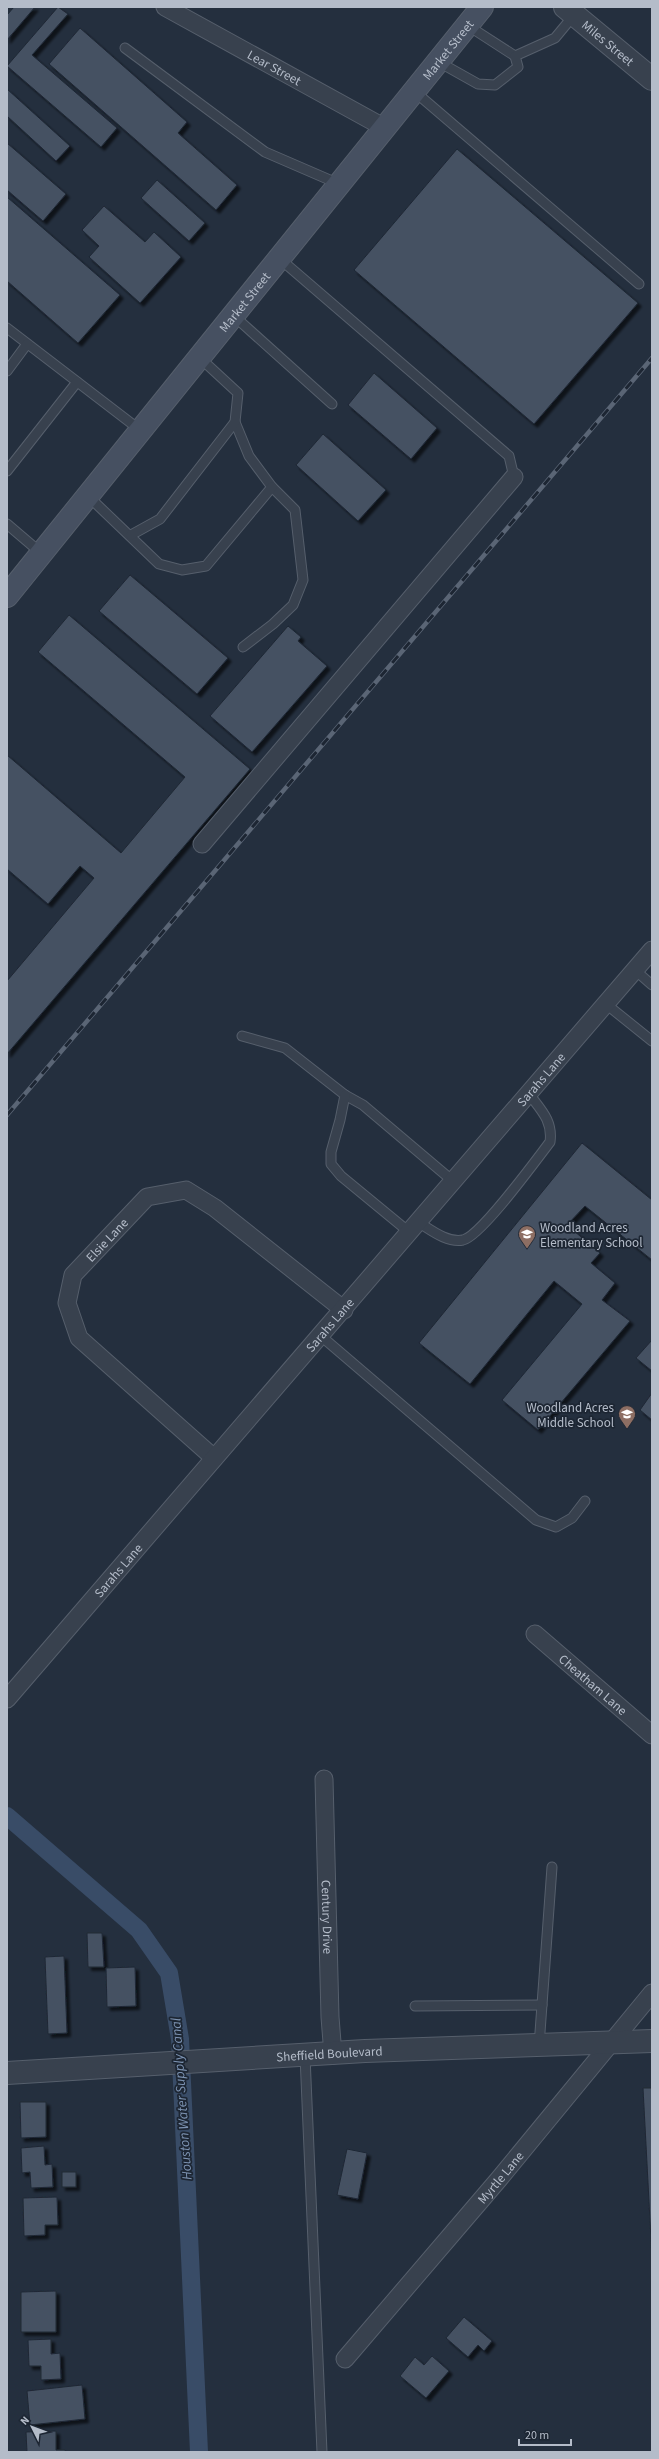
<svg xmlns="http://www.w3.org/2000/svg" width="659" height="2459" viewBox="0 0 659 2459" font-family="'Source Sans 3',sans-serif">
	<defs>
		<filter id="shadow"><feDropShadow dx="3.5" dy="3.5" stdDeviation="1" flood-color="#0009"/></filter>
	</defs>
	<rect width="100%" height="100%" fill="#242f3e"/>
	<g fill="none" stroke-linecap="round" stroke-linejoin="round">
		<path stroke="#394c67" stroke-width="18" d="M 7,1816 L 139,1930 L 169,1973 L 180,2039 L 199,2452"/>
	</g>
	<g fill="#455162" stroke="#1f2835" filter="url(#shadow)">
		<path d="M 14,7 L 35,7 L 7,40 L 7,15 Z"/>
		<path d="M 58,7 L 68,14 L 32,55 L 117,128 L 101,147 L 7,66 Z"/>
		<path d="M 80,28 L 187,122 L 178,133 L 237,185 L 216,210 L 49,64 Z"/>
		<path d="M 7,89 L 70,146 L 56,161 L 7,116 Z"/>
		<path d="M 7,143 L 66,194 L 43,221 L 7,190 Z"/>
		<path d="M 457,149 L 638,303 L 534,424 L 354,270 Z"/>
		<path d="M 157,180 L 205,223 L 189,241 L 141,198 Z"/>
		<path d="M 7,197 L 120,295 L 78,343 L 7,281 Z"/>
		<path d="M 104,206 L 145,242 L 154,232 L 181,257 L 140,303 L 89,257 L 99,246 L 82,230 Z"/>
		<path d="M 374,373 L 437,428 L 411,459 L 348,405 Z"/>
		<path d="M 323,434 L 386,490 L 358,521 L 296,465 Z"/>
		<path d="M 130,575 L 228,658 L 197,694 L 99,611 Z"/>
		<path d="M 69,615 L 250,769 L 7,1054 L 7,981 L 94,878 L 80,866 L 48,904 L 7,869 L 7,755 L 121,853 L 185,777 L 38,652 Z"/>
		<path d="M 288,626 L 301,637 L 298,641 L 327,666 L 252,752 L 210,716 Z"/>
		<path d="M 582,1143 L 652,1200 L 652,1260 L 585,1206 L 567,1225 L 600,1253 L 591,1263 L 615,1283 L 602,1300 L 630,1321 L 538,1430 L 502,1400 L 582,1304 L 554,1281 L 470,1384 L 419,1343 Z"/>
		<path d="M 652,1340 L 652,1371 L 636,1358 Z"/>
		<path d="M 652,1393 L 652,1420 L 640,1410 Z"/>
		<path d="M 87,1933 L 102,1933 L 104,1967 L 88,1967 Z"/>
		<path d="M 64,1956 L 67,2033 L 48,2034 L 45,1957 Z"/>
		<path d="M 135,1967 L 136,2006 L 107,2007 L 106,1968 Z"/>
		<path d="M 643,2088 L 652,2088 L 652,2258 Z"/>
		<path d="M 20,2102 L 46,2102 L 46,2137 L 21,2138 Z"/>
		<path d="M 44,2146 L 45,2165 L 52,2164 L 53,2187 L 31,2188 L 30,2172 L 22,2173 L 21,2148 Z"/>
		<path d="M 347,2149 L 367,2153 L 358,2199 L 337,2195 Z"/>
		<rect x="62" y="2172" width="14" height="15"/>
		<path d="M 57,2197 L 58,2225 L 45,2225 L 45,2235 L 24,2236 L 23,2198 Z"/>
		<path d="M 56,2291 L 56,2332 L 21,2332 L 21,2292 Z"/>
		<path d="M 464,2317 L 492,2341 L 484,2351 L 478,2345 L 468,2357 L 446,2338 Z"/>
		<path d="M 51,2339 L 51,2354 L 60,2353 L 61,2379 L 41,2380 L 41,2366 L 29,2366 L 28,2340 Z"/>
		<path d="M 432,2356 L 449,2371 L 426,2398 L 400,2376 L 415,2357 L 424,2365 Z"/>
		<path d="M 82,2385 L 85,2419 L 30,2425 L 27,2391 Z"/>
		<path d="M 56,2431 L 56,2450 L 65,2450 L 66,2452 L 27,2452 L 26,2432 Z"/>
	</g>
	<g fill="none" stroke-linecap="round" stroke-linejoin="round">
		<g stroke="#565f6c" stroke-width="11">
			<g id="service">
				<path d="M 467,25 L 515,56"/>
				<path d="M 125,48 L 265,152 L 339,184"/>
				<path d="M 437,61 L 478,84 L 495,85 L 518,67 L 515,56 L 555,38 L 574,15"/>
				<path d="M 414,91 L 639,284"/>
				<path d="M 279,258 L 509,456 L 514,477"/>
				<path d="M 234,316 L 332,404"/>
				<path d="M 7,328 L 140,430"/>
				<path d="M 7,371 L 27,344"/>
				<path d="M 235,422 L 249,456 L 272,487 L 295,510 L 303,580 L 293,605 L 273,624 L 243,647"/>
				<path d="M 7,471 L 77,382"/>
				<path d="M 87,495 L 159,564 L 182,570 L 206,566 L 272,487"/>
				<path d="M 7,524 L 41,553"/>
				<path d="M 131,535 L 160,519 L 235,422 L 238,393 L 199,357"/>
				<path d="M 635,970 L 652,985"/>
				<path d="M 606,1004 L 652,1041"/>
				<path d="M 242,1036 L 285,1048 L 345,1095 L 363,1105 L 454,1182"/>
				<path d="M 345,1095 L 340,1120 L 331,1152 L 331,1164 L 341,1176 L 409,1232"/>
				<path d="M 418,1222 C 431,1230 447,1243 463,1240 C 481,1236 536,1160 550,1142 C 553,1121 541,1110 529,1094"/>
				<path d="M 321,1336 L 536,1520 L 556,1527 L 572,1518 L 585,1501"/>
				<path d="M 415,2006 L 542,2005"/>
				<path d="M 539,2046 L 552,1867"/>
				<path d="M 305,2056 L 322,2452"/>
			</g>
		</g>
		<g stroke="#565f6c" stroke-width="19">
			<g id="minor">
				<path id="s1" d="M 165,7 L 385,128"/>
				<path d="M 202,844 L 514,477"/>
				<path id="s2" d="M 214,1458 L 79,1338 L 67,1303 L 73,1275 L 147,1197 L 186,1190 L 215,1208 L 344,1310"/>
				<path id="s3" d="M 535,1634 L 652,1735"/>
				<path id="s4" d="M 7,1699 L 652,950"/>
				<path id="s5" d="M 324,1779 L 330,2017 L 333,2055"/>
				<path id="s6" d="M 345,2359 L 499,2179 L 652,1993"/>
			</g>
		</g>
		<g stroke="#565f6c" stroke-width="24">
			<g id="tertiary">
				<path id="s7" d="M 565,7 L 652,79"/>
				<path id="s8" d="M 7,2073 L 365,2051 L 652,2041"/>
			</g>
		</g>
		<g stroke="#565f6c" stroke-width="24">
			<g id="secondary">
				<path id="s9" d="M 7,596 L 482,7"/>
			</g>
		</g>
		<use href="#service" stroke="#38414e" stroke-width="9"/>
		<use href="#minor" stroke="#38414e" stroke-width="17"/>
		<use href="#tertiary" stroke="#38414e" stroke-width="22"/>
		<use href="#secondary" stroke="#465061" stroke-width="22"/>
		<g stroke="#5a6575" stroke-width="4.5">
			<path id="rail" d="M 7,1115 L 652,358"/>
		</g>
		<use href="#rail" stroke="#1d2633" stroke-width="3" stroke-dasharray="9" stroke-linecap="butt"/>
	</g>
	<defs>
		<g id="school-pin" transform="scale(0.9)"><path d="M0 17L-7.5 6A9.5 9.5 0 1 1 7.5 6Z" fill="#8d6e63" stroke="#1d2633"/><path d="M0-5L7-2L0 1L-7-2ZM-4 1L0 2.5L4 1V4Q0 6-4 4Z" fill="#fff"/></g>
	</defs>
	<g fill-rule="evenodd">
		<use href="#school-pin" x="527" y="1234"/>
		<use href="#school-pin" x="627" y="1414"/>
	</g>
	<g text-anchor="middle" stroke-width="3.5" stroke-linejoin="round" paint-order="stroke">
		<g font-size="13" fill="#b4bcc9" stroke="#1d2633">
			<text dy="5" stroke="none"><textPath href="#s7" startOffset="56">Miles Street</textPath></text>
			<text dy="5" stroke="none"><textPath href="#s9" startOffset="702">Market Street</textPath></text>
			<text dy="5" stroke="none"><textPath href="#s1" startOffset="125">Lear Street</textPath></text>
			<text dy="5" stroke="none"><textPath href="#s9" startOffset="378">Market Street</textPath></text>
			<text dy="5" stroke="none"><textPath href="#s4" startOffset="818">Sarahs Lane</textPath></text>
			<text dy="5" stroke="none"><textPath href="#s2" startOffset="295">Elsie Lane</textPath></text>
			<text dy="5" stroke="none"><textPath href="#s4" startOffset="494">Sarahs Lane</textPath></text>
			<text dy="5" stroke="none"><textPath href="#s4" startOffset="170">Sarahs Lane</textPath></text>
			<text dy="5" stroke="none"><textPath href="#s3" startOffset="77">Cheatham Lane</textPath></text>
			<text dy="5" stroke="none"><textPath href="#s5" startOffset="138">Century Drive</textPath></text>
			<text dy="5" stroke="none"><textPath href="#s8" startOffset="323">Sheffield Boulevard</textPath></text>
			<text dy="5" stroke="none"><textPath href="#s6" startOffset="239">Myrtle Lane</textPath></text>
		</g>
		<g font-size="13" fill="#b4bcc9" stroke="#1d2633" text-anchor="start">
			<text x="540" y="1232">Woodland Acres<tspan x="540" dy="15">Elementary School</tspan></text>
			<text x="614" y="1412" text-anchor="end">Woodland Acres<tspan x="614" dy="15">Middle School</tspan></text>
		</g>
		<g font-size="14" font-style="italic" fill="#7c92b1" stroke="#1d2633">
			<text transform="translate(181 2099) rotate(-94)" y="5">Houston Water Supply Canal</text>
		</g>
	</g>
	<rect width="659" height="2459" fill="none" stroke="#b4bcc9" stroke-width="16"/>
	<g transform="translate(32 2427) rotate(312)" stroke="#1d2633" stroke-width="3" paint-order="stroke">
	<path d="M0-3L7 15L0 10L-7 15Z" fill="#b4bcc9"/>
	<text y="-6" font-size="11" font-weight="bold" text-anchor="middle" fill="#b4bcc9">N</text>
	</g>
	<path d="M519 2439v6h52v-6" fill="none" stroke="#b4bcc9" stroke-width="2"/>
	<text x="525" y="2439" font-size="12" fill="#b4bcc9" stroke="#1d2633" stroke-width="3" paint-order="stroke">20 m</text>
</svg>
